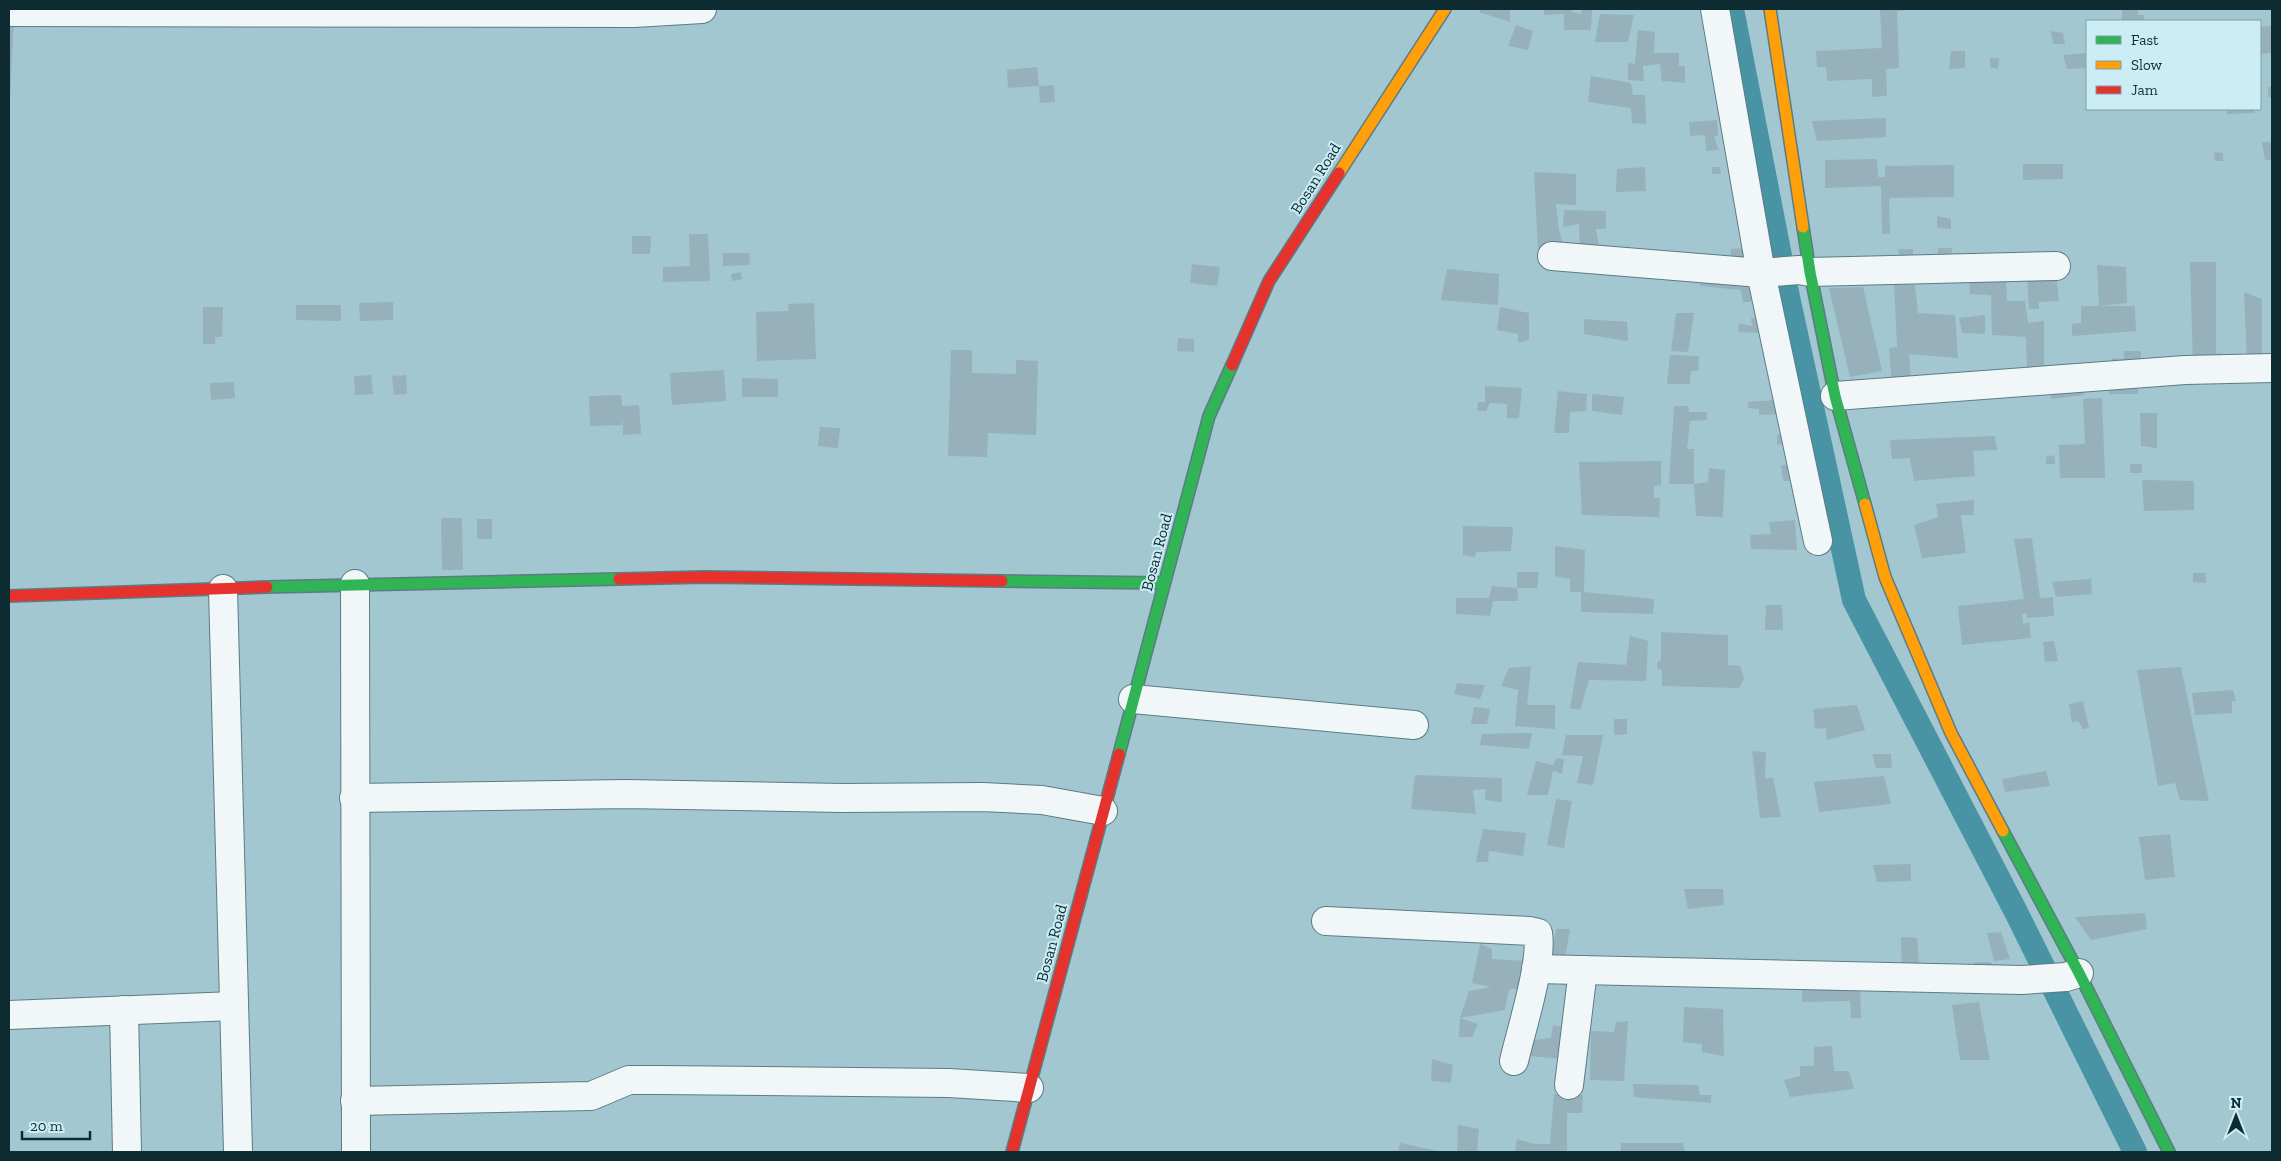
<svg xmlns="http://www.w3.org/2000/svg" width="2281" height="1161" viewBox="0 0 2281 1161" font-family="'Zilla Slab',serif">
	<rect width="100%" height="100%" fill="#a2c7d0"/>
	<g fill="none" stroke-linecap="round" stroke-linejoin="round">
		<path stroke="#4894a5" stroke-width="24" d="M 1732,9 L 1788,297 L 1854,600 L 2016,912 L 2135,1152"/>
	</g>
	<g fill="#96b1bb">
		<path d="M 1481,9 L 1508,9 L 1510,10 L 1510,22 L 1479,12 Z"/>
		<path d="M 1544,9 L 1572,9 L 1572,12 L 1581,14 L 1581,9 L 1592,9 L 1591,30 L 1564,30 L 1564,14 L 1544,15 Z"/>
		<path d="M 1880,9 L 1916,9 L 1897,11 L 1899,68 L 1886,69 L 1887,96 L 1872,97 L 1872,79 L 1827,81 L 1826,67 L 1817,67 L 1816,51 L 1882,48 Z"/>
		<path d="M 2122,9 L 2138,9 L 2138,15 L 2144,15 L 2144,21 L 2122,21 Z"/>
		<path d="M 1600,14 L 1634,15 L 1628,42 L 1595,42 Z"/>
		<path d="M 9,20 L 14,20 L 10,100 L 9,100 Z"/>
		<path d="M 1516,25 L 1533,31 L 1528,50 L 1508,46 Z"/>
		<path d="M 2272,26 L 2272,53 L 2260,54 L 2260,27 Z"/>
		<path d="M 1638,30 L 1655,32 L 1654,53 L 1679,53 L 1679,66 L 1685,66 L 1685,83 L 1662,81 L 1660,64 L 1643,66 L 1644,81 L 1628,80 L 1628,63 L 1635,64 Z"/>
		<path d="M 2051,31 L 2063,33 L 2065,44 L 2053,44 Z"/>
		<path d="M 1951,51 L 1965,51 L 1965,68 L 1949,69 Z"/>
		<path d="M 2087,53 L 2087,68 L 2067,69 L 2063,55 Z"/>
		<path d="M 1990,58 L 1999,58 L 1998,69 L 1990,67 Z"/>
		<path d="M 1037,67 L 1039,86 L 1008,88 L 1007,70 Z"/>
		<path d="M 1591,76 L 1631,83 L 1633,95 L 1645,95 L 1646,124 L 1632,123 L 1631,108 L 1588,102 Z"/>
		<path d="M 1054,85 L 1055,102 L 1040,103 L 1039,86 Z"/>
		<rect x="2268" y="87" width="4" height="10"/>
		<path d="M 2227,109 L 2254,109 L 2255,113 L 2227,114 Z"/>
		<path d="M 1886,118 L 1886,137 L 1817,141 L 1812,121 Z"/>
		<path d="M 1717,120 L 1718,135 L 1714,137 L 1719,150 L 1706,151 L 1705,135 L 1690,136 L 1689,122 Z"/>
		<path d="M 2262,142 L 2272,142 L 2272,160 L 2265,160 Z"/>
		<path d="M 2214,152 L 2223,153 L 2223,161 L 2215,161 Z"/>
		<path d="M 1877,159 L 1878,177 L 1885,177 L 1885,166 L 1954,165 L 1954,197 L 1889,198 L 1890,234 L 1882,234 L 1881,186 L 1825,188 L 1825,160 Z"/>
		<path d="M 2023,164 L 2063,164 L 2063,179 L 2023,180 Z"/>
		<path d="M 1645,167 L 1646,191 L 1616,192 L 1617,169 Z"/>
		<path d="M 1712,167 L 1720,167 L 1721,174 L 1712,174 Z"/>
		<path d="M 1534,172 L 1576,174 L 1576,205 L 1556,204 L 1559,230 L 1564,248 L 1538,248 Z"/>
		<path d="M 1564,210 L 1606,211 L 1606,229 L 1596,229 L 1600,252 L 1580,252 L 1579,224 L 1563,227 Z"/>
		<path d="M 1937,216 L 1951,219 L 1951,229 L 1937,228 Z"/>
		<path d="M 689,234 L 708,234 L 710,281 L 663,282 L 663,267 L 690,266 Z"/>
		<path d="M 632,236 L 651,236 L 650,254 L 632,254 Z"/>
		<path d="M 1747,248 L 1746,261 L 1730,261 L 1731,249 Z"/>
		<path d="M 1938,248 L 1952,248 L 1951,263 L 1929,256 L 1938,254 Z"/>
		<path d="M 1898,249 L 1913,249 L 1913,260 L 1900,257 Z"/>
		<path d="M 723,253 L 749,253 L 750,265 L 723,266 Z"/>
		<path d="M 2190,262 L 2216,262 L 2216,354 L 2221,353 L 2221,364 L 2193,365 Z"/>
		<path d="M 1192,264 L 1220,267 L 1217,286 L 1190,283 Z"/>
		<path d="M 2097,265 L 2126,267 L 2127,303 L 2099,306 Z"/>
		<path d="M 1447,269 L 1499,274 L 1498,305 L 1441,300 Z"/>
		<path d="M 1704,269 L 1749,278 L 1751,302 L 1743,302 L 1741,290 L 1700,286 Z"/>
		<path d="M 741,272 L 742,279 L 732,281 L 731,274 Z"/>
		<path d="M 2056,274 L 2059,301 L 2039,302 L 2039,309 L 2029,309 L 2027,275 Z"/>
		<path d="M 2006,277 L 2007,301 L 2025,301 L 2028,323 L 2044,321 L 2044,370 L 2027,373 L 2026,337 L 1992,335 L 1991,295 L 1970,294 L 1969,280 Z"/>
		<path d="M 1894,284 L 1915,285 L 1918,313 L 1955,315 L 1958,358 L 1909,354 L 1911,382 L 1892,384 L 1889,348 L 1897,347 Z"/>
		<path d="M 1863,287 L 1882,371 L 1850,377 L 1829,288 Z"/>
		<path d="M 2244,292 L 2262,299 L 2262,362 L 2247,364 Z"/>
		<path d="M 393,302 L 393,320 L 360,321 L 359,303 Z"/>
		<path d="M 814,303 L 816,359 L 757,361 L 756,312 L 789,311 L 788,304 Z"/>
		<path d="M 296,305 L 341,305 L 341,321 L 296,320 Z"/>
		<path d="M 2081,306 L 2135,306 L 2136,331 L 2072,336 L 2072,324 L 2081,323 Z"/>
		<path d="M 203,307 L 223,307 L 222,337 L 215,337 L 215,344 L 203,344 Z"/>
		<path d="M 1500,307 L 1529,313 L 1529,340 L 1518,343 L 1518,334 L 1497,330 Z"/>
		<path d="M 1676,313 L 1694,313 L 1688,352 L 1671,351 Z"/>
		<path d="M 1985,315 L 1985,334 L 1962,333 L 1959,318 Z"/>
		<path d="M 1751,318 L 1763,319 L 1764,333 L 1738,332 L 1739,323 L 1752,326 Z"/>
		<path d="M 1584,319 L 1627,322 L 1628,341 L 1584,334 Z"/>
		<path d="M 1178,338 L 1194,339 L 1194,352 L 1177,351 Z"/>
		<path d="M 951,350 L 972,350 L 972,373 L 1016,374 L 1016,360 L 1038,361 L 1036,435 L 988,433 L 987,457 L 948,456 Z"/>
		<path d="M 2124,351 L 2141,351 L 2140,369 L 2112,367 L 2112,358 L 2124,359 Z"/>
		<path d="M 1670,355 L 1699,356 L 1698,371 L 1691,371 L 1690,384 L 1667,384 Z"/>
		<path d="M 724,370 L 726,401 L 672,405 L 670,373 Z"/>
		<path d="M 371,375 L 373,394 L 355,395 L 354,376 Z"/>
		<path d="M 406,375 L 407,394 L 394,395 L 392,376 Z"/>
		<path d="M 742,378 L 778,379 L 778,397 L 742,397 Z"/>
		<path d="M 2137,378 L 2138,394 L 2109,394 L 2110,380 Z"/>
		<path d="M 234,382 L 235,398 L 211,400 L 210,383 Z"/>
		<path d="M 2082,383 L 2084,395 L 2051,399 L 2051,385 Z"/>
		<path d="M 1485,386 L 1522,388 L 1519,418 L 1507,418 L 1507,404 L 1490,403 L 1486,411 L 1477,411 L 1478,402 L 1485,402 Z"/>
		<path d="M 1558,391 L 1587,394 L 1586,411 L 1570,412 L 1569,433 L 1554,433 Z"/>
		<path d="M 1592,394 L 1624,397 L 1622,415 L 1592,411 Z"/>
		<path d="M 621,395 L 622,406 L 639,405 L 641,434 L 623,435 L 623,417 L 622,425 L 590,426 L 589,396 Z"/>
		<path d="M 2102,398 L 2105,478 L 2060,478 L 2059,445 L 2085,444 L 2083,399 Z"/>
		<path d="M 1775,400 L 1777,414 L 1759,415 L 1759,409 L 1748,408 L 1748,402 Z"/>
		<path d="M 1674,406 L 1688,406 L 1689,412 L 1707,412 L 1707,420 L 1690,421 L 1687,449 L 1694,449 L 1694,484 L 1669,484 Z"/>
		<path d="M 2140,413 L 2157,413 L 2157,448 L 2141,446 Z"/>
		<path d="M 820,427 L 840,428 L 838,448 L 818,446 Z"/>
		<path d="M 1786,434 L 1786,443 L 1777,445 L 1777,435 Z"/>
		<path d="M 1995,436 L 1997,450 L 1973,451 L 1975,476 L 1914,481 L 1910,458 L 1892,459 L 1890,440 Z"/>
		<path d="M 2054,455 L 2055,464 L 2046,464 L 2046,457 Z"/>
		<path d="M 1661,461 L 1661,485 L 1654,486 L 1654,498 L 1660,498 L 1659,517 L 1582,515 L 1579,462 Z"/>
		<rect x="2130" y="464" width="12" height="9"/>
		<path d="M 1781,465 L 1791,465 L 1792,481 L 1783,481 Z"/>
		<path d="M 1709,468 L 1725,470 L 1723,517 L 1696,516 L 1694,484 L 1708,482 Z"/>
		<path d="M 2142,480 L 2194,481 L 2194,510 L 2144,511 Z"/>
		<path d="M 1974,500 L 1974,515 L 1961,515 L 1966,553 L 1922,558 L 1914,525 L 1938,517 L 1936,504 Z"/>
		<path d="M 441,518 L 462,518 L 463,570 L 442,570 Z"/>
		<rect x="477" y="519" width="15" height="20"/>
		<path d="M 1795,520 L 1797,550 L 1751,549 L 1750,535 L 1771,534 L 1769,522 Z"/>
		<path d="M 1463,526 L 1513,527 L 1511,551 L 1476,552 L 1475,557 L 1463,555 Z"/>
		<path d="M 2032,538 L 2040,598 L 2053,597 L 2054,616 L 2027,618 L 2027,613 L 2022,614 L 2023,624 L 2029,622 L 2031,638 L 1962,645 L 1958,606 L 2024,599 L 2014,539 Z"/>
		<path d="M 1555,546 L 1585,550 L 1584,592 L 1654,599 L 1653,614 L 1581,612 L 1581,592 L 1570,592 L 1570,579 L 1555,576 Z"/>
		<path d="M 1517,572 L 1539,572 L 1537,588 L 1517,588 L 1518,601 L 1493,601 L 1490,616 L 1456,614 L 1456,598 L 1489,598 L 1492,586 L 1517,588 Z"/>
		<path d="M 2193,573 L 2206,573 L 2206,583 L 2193,582 Z"/>
		<path d="M 2091,579 L 2092,594 L 2056,597 L 2052,582 Z"/>
		<path d="M 1766,605 L 1782,605 L 1783,630 L 1765,630 Z"/>
		<path d="M 1661,632 L 1728,635 L 1728,665 L 1740,666 L 1744,679 L 1739,688 L 1662,686 L 1662,670 L 1657,669 L 1657,663 L 1661,660 Z"/>
		<path d="M 1630,636 L 1648,641 L 1646,681 L 1589,680 L 1580,710 L 1570,708 L 1578,662 L 1626,665 Z"/>
		<path d="M 2054,641 L 2058,661 L 2045,662 L 2043,642 Z"/>
		<path d="M 1531,666 L 1527,705 L 1555,705 L 1555,729 L 1515,726 L 1518,690 L 1501,686 L 1509,668 Z"/>
		<path d="M 2181,667 L 2209,801 L 2180,800 L 2175,783 L 2158,786 L 2137,670 Z"/>
		<path d="M 1457,683 L 1485,685 L 1480,699 L 1454,694 Z"/>
		<path d="M 2233,690 L 2236,701 L 2232,701 L 2232,713 L 2195,715 L 2192,693 Z"/>
		<path d="M 2083,701 L 2089,728 L 2083,729 L 2078,721 L 2072,722 L 2069,704 Z"/>
		<path d="M 1857,705 L 1865,730 L 1827,740 L 1826,728 L 1815,729 L 1813,709 Z"/>
		<path d="M 1474,707 L 1490,709 L 1487,724 L 1471,724 Z"/>
		<path d="M 1614,719 L 1627,719 L 1627,734 L 1614,735 Z"/>
		<path d="M 1532,733 L 1529,749 L 1480,745 L 1482,734 Z"/>
		<path d="M 1566,735 L 1603,735 L 1593,785 L 1577,783 L 1583,756 L 1562,755 Z"/>
		<path d="M 1752,751 L 1766,752 L 1765,778 L 1773,778 L 1781,817 L 1760,818 Z"/>
		<path d="M 1872,754 L 1891,754 L 1892,768 L 1876,768 Z"/>
		<path d="M 1557,758 L 1564,759 L 1562,774 L 1553,771 L 1548,795 L 1527,795 L 1536,761 L 1553,765 Z"/>
		<path d="M 2046,771 L 2050,786 L 2005,792 L 2002,779 Z"/>
		<path d="M 1415,775 L 1502,778 L 1502,802 L 1485,800 L 1486,789 L 1473,790 L 1476,814 L 1411,809 Z"/>
		<path d="M 1884,776 L 1891,804 L 1819,812 L 1814,782 Z"/>
		<path d="M 1556,799 L 1572,801 L 1564,848 L 1547,845 Z"/>
		<path d="M 1483,829 L 1526,833 L 1523,856 L 1489,851 L 1488,862 L 1476,862 Z"/>
		<path d="M 2170,834 L 2175,877 L 2145,880 L 2139,837 Z"/>
		<path d="M 1911,864 L 1911,881 L 1877,882 L 1873,865 Z"/>
		<path d="M 1684,889 L 1723,889 L 1724,905 L 1688,909 Z"/>
		<path d="M 2145,913 L 2147,929 L 2091,940 L 2075,917 Z"/>
		<path d="M 1556,929 L 1570,929 L 1565,958 L 1551,958 Z"/>
		<path d="M 2001,932 L 2010,959 L 1994,961 L 1987,933 Z"/>
		<path d="M 1901,937 L 1917,938 L 1920,973 L 1902,972 Z"/>
		<path d="M 1480,944 L 1492,949 L 1492,959 L 1527,961 L 1525,989 L 1509,989 L 1505,1010 L 1460,1018 L 1478,1024 L 1472,1037 L 1459,1037 L 1460,1018 L 1469,991 L 1491,987 L 1472,983 Z"/>
		<path d="M 1974,962 L 1991,962 L 1994,974 L 1975,974 Z"/>
		<path d="M 1802,983 L 1860,986 L 1861,1018 L 1851,1018 L 1850,1001 L 1802,1002 Z"/>
		<path d="M 1979,1002 L 1990,1060 L 1960,1060 L 1952,1005 Z"/>
		<path d="M 1684,1007 L 1723,1009 L 1724,1056 L 1702,1052 L 1702,1044 L 1683,1042 Z"/>
		<path d="M 1628,1021 L 1624,1081 L 1590,1080 L 1591,1031 L 1614,1032 L 1616,1022 Z"/>
		<path d="M 1553,1025 L 1576,1029 L 1573,1060 L 1530,1056 L 1534,1040 L 1551,1038 Z"/>
		<path d="M 1832,1046 L 1834,1071 L 1849,1071 L 1854,1089 L 1790,1097 L 1784,1080 L 1800,1076 L 1800,1066 L 1814,1066 L 1814,1047 Z"/>
		<path d="M 1432,1059 L 1453,1065 L 1451,1083 L 1431,1081 Z"/>
		<path d="M 1633,1084 L 1698,1085 L 1700,1095 L 1711,1095 L 1711,1103 L 1634,1097 Z"/>
		<path d="M 1554,1094 L 1583,1095 L 1582,1113 L 1567,1113 L 1567,1152 L 1515,1152 L 1517,1139 L 1535,1144 L 1550,1144 Z"/>
		<path d="M 1458,1125 L 1479,1129 L 1477,1152 L 1457,1152 Z"/>
		<path d="M 1400,1143 L 1438,1151 L 1438,1152 L 1398,1152 Z"/>
		<path d="M 1621,1143 L 1683,1143 L 1685,1152 L 1621,1152 Z"/>
	</g>
	<g fill="none" stroke-linecap="round" stroke-linejoin="round">
		<g stroke="#5c7c84" stroke-width="30">
			<g id="street">
				<path d="M 1715,9 L 1761,273 L 1818,541"/>
				<path d="M 9,12 L 634,13 L 702,9"/>
				<path d="M 1552,256 L 1761,273 L 1799,270 L 1810,272 L 2056,266"/>
				<path d="M 1835,396 L 2185,370 L 2272,368"/>
				<path d="M 355,584 L 356,1152"/>
				<path d="M 223,589 L 238,1152"/>
				<path d="M 1133,699 L 1414,725"/>
				<path d="M 354,798 L 626,794 L 842,798 L 983,797 L 1042,800 L 1103,811"/>
				<path d="M 1326,921 L 1529,931 L 1538,933 C 1543,963 1521,1030 1514,1061"/>
				<path d="M 1536,969 L 2022,980 L 2066,977 L 2079,973"/>
				<path d="M 124,1010 L 127,1152"/>
				<path d="M 9,1015 L 234,1006"/>
				<path d="M 1569,1085 L 1583,970"/>
				<path d="M 355,1101 L 591,1096 L 629,1080 L 659,1080 L 949,1083 L 1029,1088"/>
			</g>
		</g>
		<g stroke="#5c7c84" stroke-width="14">
			<g id="fast">
				<path d="M 1803,227 L 1810,272 L 1835,396 L 1865,504"/>
				<path d="M 1002,581 L 1164,583"/>
				<path d="M 267,587 L 619,579"/>
				<path d="M 1119,754 L 1209,416 L 1232,365"/>
				<path d="M 2003,831 L 2079,973 L 2169,1152"/>
			</g>
		</g>
		<g stroke="#5c7c84" stroke-width="14">
			<g id="slow">
				<path d="M 1770,9 L 1803,227"/>
				<path d="M 1339,173 L 1445,9"/>
				<path d="M 1865,504 L 1885,577 L 1951,733 L 2003,831"/>
			</g>
		</g>
		<g stroke="#5c7c84" stroke-width="14">
			<g id="jam">
				<path d="M 1232,365 L 1269,281 L 1339,173"/>
				<path d="M 619,579 L 704,577 L 1002,581"/>
				<path d="M 9,596 L 267,587"/>
				<path d="M 1012,1152 L 1119,754"/>
			</g>
		</g>
		<use href="#street" stroke="#f1f7f8" stroke-width="28"/>
		<use href="#fast" stroke="#30b455" stroke-width="11"/>
		<use href="#slow" stroke="#ff9f0a" stroke-width="11"/>
		<use href="#jam" stroke="#e5322d" stroke-width="11"/>
	</g>
	<g text-anchor="middle" stroke-width="4" stroke-linejoin="round" paint-order="stroke">
		<g font-size="16" fill="#0e2b31" stroke="#ccedf6">
			<text transform="translate(1315 178) rotate(-58)" y="6">Bosan Road</text>
			<text transform="translate(1156 552) rotate(-75)" y="6">Bosan Road</text>
			<text transform="translate(1051 943) rotate(-75)" y="6">Bosan Road</text>
		</g>
	</g>
	<rect width="2281" height="1161" fill="none" stroke="#0e2b31" stroke-width="20"/>
	<rect x="2086" y="20" width="175" height="90" fill="#ccedf6" stroke="#809fa7"/>
	<rect x="2096" y="36" width="25" height="8" fill="#30b455" stroke="#809fa7"/>
	<text x="2131" y="45" font-size="15" fill="#0e2b31">Fast</text>
	<rect x="2096" y="61" width="25" height="8" fill="#ff9f0a" stroke="#809fa7"/>
	<text x="2131" y="70" font-size="15" fill="#0e2b31">Slow</text>
	<rect x="2096" y="86" width="25" height="8" fill="#e5322d" stroke="#809fa7"/>
	<text x="2131" y="95" font-size="15" fill="#0e2b31">Jam</text>
	<g transform="translate(2236 1116)" stroke="#ccedf6" stroke-width="4" paint-order="stroke">
	<path d="M0-4L9 19L0 12L-9 19Z" fill="#0e2b31"/>
	<text y="-8" font-size="14" font-weight="bold" text-anchor="middle" fill="#0e2b31">N</text>
	</g>
	<path d="M22 1131v8h68v-8" fill="none" stroke="#0e2b31" stroke-width="2.5"/>
	<text x="30" y="1131" font-size="15" fill="#0e2b31" stroke="#ccedf6" stroke-width="4" paint-order="stroke">20 m</text>
</svg>
